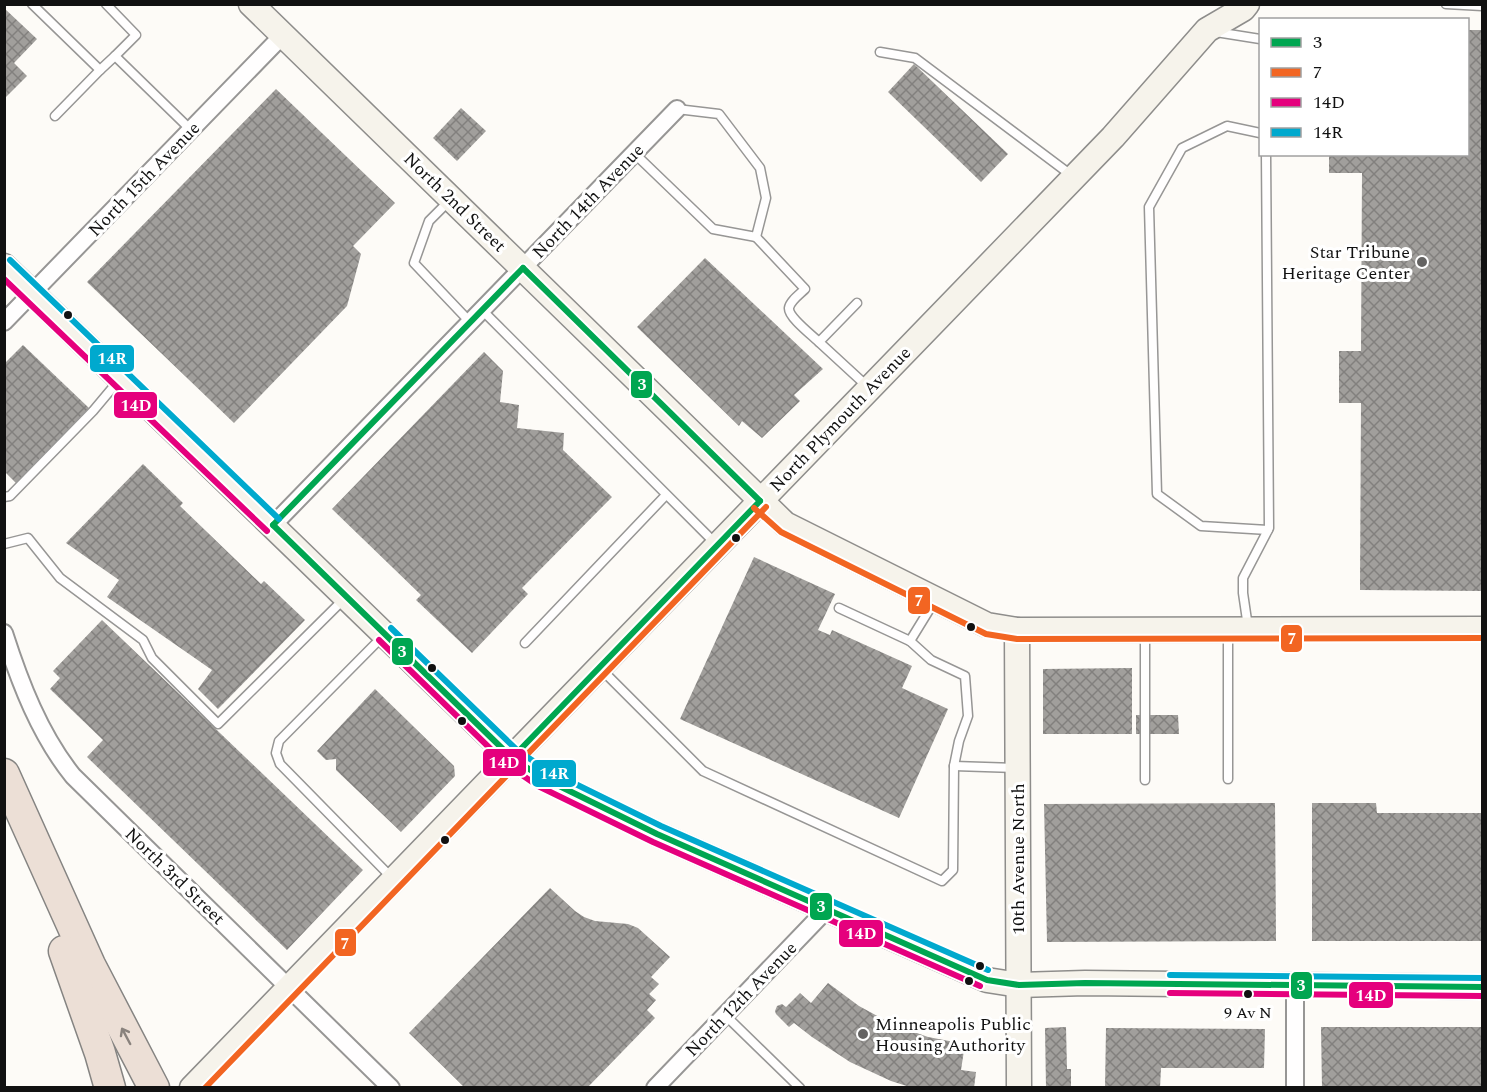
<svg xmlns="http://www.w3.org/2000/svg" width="1487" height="1092" viewBox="0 0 1487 1092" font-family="Spectral,serif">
	<defs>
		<pattern id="building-cross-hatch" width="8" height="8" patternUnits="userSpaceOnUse" patternTransform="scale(1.5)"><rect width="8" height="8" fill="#a19f9c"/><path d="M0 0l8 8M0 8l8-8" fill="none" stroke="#82807e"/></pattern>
	</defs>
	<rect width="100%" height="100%" fill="#fdfbf7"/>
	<g fill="url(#building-cross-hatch)">
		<path d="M 4,8 L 37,39 L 14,63 L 27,76 L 4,99 Z"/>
		<path d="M 1468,30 L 1482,30 L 1482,591 L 1360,590 L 1361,403 L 1339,403 L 1339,351 L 1361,351 L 1362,173 L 1329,173 L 1329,154 L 1468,154 Z"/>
		<path d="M 914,64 L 1008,154 L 981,182 L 888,92 Z"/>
		<path d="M 276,89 L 395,203 L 353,246 L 361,254 L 347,306 L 234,423 L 87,282 Z"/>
		<path d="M 461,108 L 486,131 L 457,161 L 433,138 Z"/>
		<path d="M 705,258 L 823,369 L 794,395 L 800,401 L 762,438 L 742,421 L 739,426 L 637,327 Z"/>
		<path d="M 23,345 L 89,408 L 16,483 L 4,471 L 4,364 Z"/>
		<path d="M 484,352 L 503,371 L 500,402 L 519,405 L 517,428 L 564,433 L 563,450 L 612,497 L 522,588 L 528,594 L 472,653 L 416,600 L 421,595 L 332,509 Z"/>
		<path d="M 143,464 L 183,503 L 180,506 L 261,584 L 264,581 L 305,620 L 218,709 L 198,689 L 212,670 L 107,597 L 119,580 L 66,543 Z"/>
		<path d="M 754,557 L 835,594 L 818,630 L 830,635 L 832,630 L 912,666 L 902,688 L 948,709 L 899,818 L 680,719 Z"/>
		<path d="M 102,620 L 363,870 L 287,950 L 87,757 L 103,740 L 50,689 L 60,678 L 53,671 Z"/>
		<path d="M 1132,668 L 1132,734 L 1043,734 L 1043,669 Z"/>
		<path d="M 375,689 L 454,766 L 455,776 L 401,832 L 336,770 L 336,759 L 326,760 L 317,751 Z"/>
		<path d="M 1136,715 L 1178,715 L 1179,734 L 1136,734 Z"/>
		<path d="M 1275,803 L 1276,941 L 1047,942 L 1044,804 Z"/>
		<path d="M 1312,803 L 1376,803 L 1377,813 L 1482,813 L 1482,941 L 1312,941 Z"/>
		<path d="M 550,888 L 575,911 L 584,917 L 595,921 L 628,924 L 638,928 L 670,957 L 651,977 L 659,984 L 649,994 L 656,1000 L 647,1010 L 655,1018 L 587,1088 L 465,1088 L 409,1033 Z"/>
		<path d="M 828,983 L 859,1006 L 892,1024 L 928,1037 L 965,1044 L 961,1070 L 976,1072 L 974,1088 L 913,1088 L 891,1081 L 850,1062 L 812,1037 L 794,1023 L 789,1027 L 776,1014 L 775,1011 L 777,1006 L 782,1004 L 786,1007 L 800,993 L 811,1003 Z"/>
		<path d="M 1066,1027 L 1067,1069 L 1071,1069 L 1071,1088 L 1046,1088 L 1045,1028 Z"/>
		<path d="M 1321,1027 L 1482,1027 L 1482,1088 L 1322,1088 Z"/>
		<path d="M 1106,1028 L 1265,1029 L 1264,1068 L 1161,1068 L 1160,1088 L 1105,1088 Z"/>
	</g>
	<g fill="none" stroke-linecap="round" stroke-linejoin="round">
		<g stroke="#979695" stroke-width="11">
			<g id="lane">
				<path d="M 32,4 L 100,70 L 115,56"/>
				<path d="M 106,4 L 136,35 L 115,56 L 191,130"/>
				<path d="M 1446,4 L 1482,6"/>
				<path d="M 1216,32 L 1260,39"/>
				<path d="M 880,52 L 915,58 L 1071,175"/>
				<path d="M 55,116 L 100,70"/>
				<path d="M 1260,133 L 1227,126 L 1182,148 L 1149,207 L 1157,494 L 1201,526 L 1268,530"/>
				<path d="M 634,153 L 713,229 L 756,237 L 766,198 L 760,168 L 719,114 L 677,109"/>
				<path d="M 450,200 L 429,221 L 414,263 L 470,322"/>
				<path d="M 756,237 L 805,289 C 800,294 790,301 789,308 C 788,317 813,336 819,342"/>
				<path d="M 857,303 L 819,342 L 869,388"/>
				<path d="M 482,310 L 715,543"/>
				<path d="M 4,497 L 10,496 L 93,411 L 119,380"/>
				<path d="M 4,544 L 28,538 L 60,578 L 143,640 L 152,658 L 218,724 L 344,599"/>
				<path d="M 839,608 L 910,641"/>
				<path d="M 1248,627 L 1243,593 L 1243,578 L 1269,528 L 1266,154"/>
				<path d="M 1145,630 L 1145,780"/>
				<path d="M 384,635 L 279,741 L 276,753 L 280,764 L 393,879"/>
				<path d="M 525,643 L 666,495"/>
				<path d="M 601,669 L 703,771 L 942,881 L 953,870 L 954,766 L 959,741 L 968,716 L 965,676 L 931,660 L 910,641 L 934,602"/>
				<path d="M 954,766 L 1016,768"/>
				<path d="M 1228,779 L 1228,632"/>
				<path d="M 725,1015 L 800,1088"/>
			</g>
		</g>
		<g stroke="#979695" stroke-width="20">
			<g id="street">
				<path d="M 4,322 L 283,35"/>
				<path d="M 273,525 L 677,109"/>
				<path d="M 4,633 C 20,683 40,735 73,776 L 391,1088"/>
				<path d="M 655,1088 L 826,910"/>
				<path d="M 1295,1088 L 1295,985"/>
			</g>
		</g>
		<g stroke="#8e8d8b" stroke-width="27">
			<g id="secondary">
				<path d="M 251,4 L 785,524 L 987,625 L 1017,630 L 1482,629"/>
				<path d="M 4,266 L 512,758 L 543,778 L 657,834 L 987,980 L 1019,985 L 1085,983 L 1482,987"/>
				<path d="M 1017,630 L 1019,1088"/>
				<path d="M 192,1088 L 1113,137 L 1207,30 L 1243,9 L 1247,4"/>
			</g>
		</g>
		<g stroke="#858482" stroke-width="33">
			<g id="highway">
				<path d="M 4,774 L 90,965 L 154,1088"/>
				<path d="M 64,951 L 100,1053 L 110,1088"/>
			</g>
		</g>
		<use href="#lane" stroke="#fffefe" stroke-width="8"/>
		<use href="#street" stroke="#fffefe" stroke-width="16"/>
		<use href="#secondary" stroke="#f6f3eb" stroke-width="24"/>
		<use href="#highway" stroke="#ecdfd6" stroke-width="30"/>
		<g stroke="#fff" stroke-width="10">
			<g id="bus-1">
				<path d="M 523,268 L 760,501"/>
				<path d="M 273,525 L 512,758 L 543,778 L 657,834 L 987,980 L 1019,985 L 1085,983 L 1482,987"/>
				<path d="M 273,525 L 523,268"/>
				<path d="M 512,758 L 760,501"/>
			</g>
		</g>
		<g stroke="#fff" stroke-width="10">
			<g id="bus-2">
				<path d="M 754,508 L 781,532 L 986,634 L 1017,639 L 1482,638"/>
				<path d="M 205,1088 L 766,507"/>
			</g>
		</g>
		<g stroke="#fff" stroke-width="10">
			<g id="bus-3">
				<path d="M 4,279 L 267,531"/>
				<path d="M 379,640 L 506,764 L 538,786 L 653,842 L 980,986"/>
				<path d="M 1170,993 L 1482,996"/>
			</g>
		</g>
		<g stroke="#fff" stroke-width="10">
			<g id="bus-4">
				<path d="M 10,260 L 279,519"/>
				<path d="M 391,628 L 518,751 L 547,770 L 661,826 L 988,970"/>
				<path d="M 1170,975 L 1482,978"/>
			</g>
		</g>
		<use href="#bus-1" stroke="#00a651" stroke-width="6"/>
		<use href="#bus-2" stroke="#f26522" stroke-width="6"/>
		<use href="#bus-3" stroke="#e5007d" stroke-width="6"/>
		<use href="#bus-4" stroke="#00a9ce" stroke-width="6"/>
	</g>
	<defs><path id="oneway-shaft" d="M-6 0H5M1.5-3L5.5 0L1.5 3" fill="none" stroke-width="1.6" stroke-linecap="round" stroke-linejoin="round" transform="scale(1.5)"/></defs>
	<use stroke="#89827d" href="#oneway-shaft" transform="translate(126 1036) rotate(-118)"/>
	<g fill="#646362" stroke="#fff" stroke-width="2">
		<circle cx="1422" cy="262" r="6"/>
		<circle cx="863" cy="1034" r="6"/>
	</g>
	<g fill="#111" stroke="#fff" stroke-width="2">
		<circle cx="68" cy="315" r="5"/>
		<circle cx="736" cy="538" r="5"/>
		<circle cx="971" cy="627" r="5"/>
		<circle cx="432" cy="668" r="5"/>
		<circle cx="462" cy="721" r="5"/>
		<circle cx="445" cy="840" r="5"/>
		<circle cx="980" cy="966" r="5"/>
		<circle cx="969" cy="981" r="5"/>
		<circle cx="1248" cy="994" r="5"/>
	</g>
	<g text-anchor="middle" stroke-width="6" stroke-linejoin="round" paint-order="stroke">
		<g font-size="16" fill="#111" stroke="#fff">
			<text x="1248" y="1018">9 Av N</text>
		</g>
		<g font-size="18" fill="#111" stroke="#fff">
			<text transform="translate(144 179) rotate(-46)" y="6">North 15th Avenue</text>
			<text transform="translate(588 201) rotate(-46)" y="6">North 14th Avenue</text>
			<text transform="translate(455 202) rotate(44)" y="6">North 2nd Street</text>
			<text transform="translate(840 419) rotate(-46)" y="6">North Plymouth Avenue</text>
			<text transform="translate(1018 859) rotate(-90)" y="6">10th Avenue North</text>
			<text transform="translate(175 876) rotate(44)" y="6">North 3rd Street</text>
			<text transform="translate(741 999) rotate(-46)" y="6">North 12th Avenue</text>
		</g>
		<g font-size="18" fill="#111" stroke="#fff" text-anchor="end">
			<text x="1410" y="258">Star Tribune<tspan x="1410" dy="21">Heritage Center</tspan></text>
			<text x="875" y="1030" text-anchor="start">Minneapolis Public<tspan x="875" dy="21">Housing Authority</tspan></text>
		</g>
	</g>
	<g stroke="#fff" stroke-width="2">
		<rect x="89" y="344" width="46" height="29" rx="6" fill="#00a9ce"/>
		<rect x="630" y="370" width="23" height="29" rx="6" fill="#00a651"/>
		<rect x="113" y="391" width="45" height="28" rx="6" fill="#e5007d"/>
		<rect x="907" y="586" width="24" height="29" rx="6" fill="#f26522"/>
		<rect x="1280" y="624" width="23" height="29" rx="6" fill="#f26522"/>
		<rect x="391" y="637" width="23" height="29" rx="6" fill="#00a651"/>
		<rect x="482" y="748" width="45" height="29" rx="6" fill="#e5007d"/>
		<rect x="531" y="759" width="46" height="29" rx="6" fill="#00a9ce"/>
		<rect x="809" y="892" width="24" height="29" rx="6" fill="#00a651"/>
		<rect x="838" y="919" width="46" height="29" rx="6" fill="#e5007d"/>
		<rect x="334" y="928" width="23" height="29" rx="6" fill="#f26522"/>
		<rect x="1290" y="971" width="23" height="29" rx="6" fill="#00a651"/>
		<rect x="1348" y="981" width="46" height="28" rx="6" fill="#e5007d"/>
	</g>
	<g font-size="16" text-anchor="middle" font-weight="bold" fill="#fff">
		<text x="112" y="364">14R</text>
		<text x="642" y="390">3</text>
		<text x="136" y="411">14D</text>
		<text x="919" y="606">7</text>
		<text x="1292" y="644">7</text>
		<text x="402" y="657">3</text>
		<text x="504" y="768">14D</text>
		<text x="554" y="779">14R</text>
		<text x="821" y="912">3</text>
		<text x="861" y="939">14D</text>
		<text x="345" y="949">7</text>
		<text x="1301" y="991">3</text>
		<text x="1371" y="1001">14D</text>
	</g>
	<rect width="1487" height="1092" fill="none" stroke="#111111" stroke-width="12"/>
	<rect x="1259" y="18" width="210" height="138" fill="#ffffff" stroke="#a0a0a0" stroke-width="1.5"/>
	<rect x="1271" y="38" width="30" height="9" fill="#00a651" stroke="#a0a0a0" stroke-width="1.5"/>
	<text x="1313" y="48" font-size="18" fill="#111111">3</text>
	<rect x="1271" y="68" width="30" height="9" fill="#f26522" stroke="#a0a0a0" stroke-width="1.5"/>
	<text x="1313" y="78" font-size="18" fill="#111111">7</text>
	<rect x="1271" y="98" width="30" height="9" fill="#e5007d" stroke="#a0a0a0" stroke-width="1.5"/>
	<text x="1313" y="108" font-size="18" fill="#111111">14D</text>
	<rect x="1271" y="128" width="30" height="9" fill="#00a9ce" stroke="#a0a0a0" stroke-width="1.5"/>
	<text x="1313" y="138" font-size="18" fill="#111111">14R</text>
</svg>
